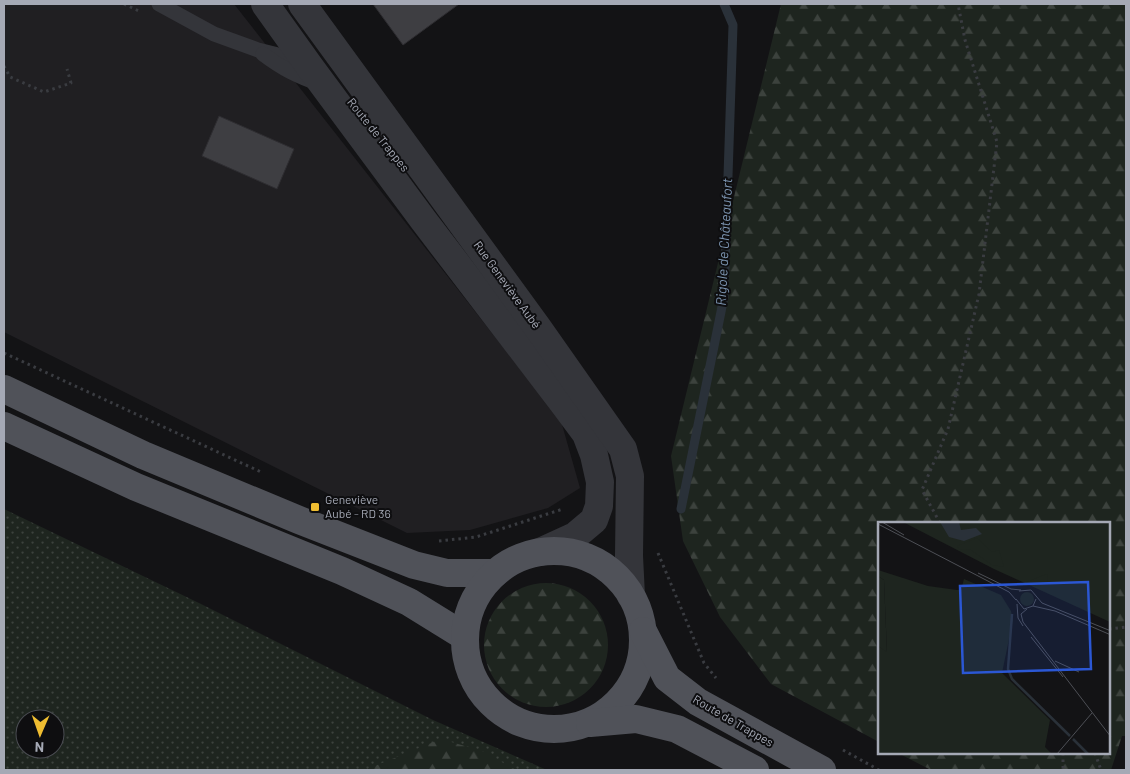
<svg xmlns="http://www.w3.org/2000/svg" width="1130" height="774" viewBox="0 0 1130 774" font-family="Barlow,sans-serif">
	<defs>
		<pattern id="grass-dots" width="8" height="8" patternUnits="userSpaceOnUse" patternTransform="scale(1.25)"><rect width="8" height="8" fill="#1e251f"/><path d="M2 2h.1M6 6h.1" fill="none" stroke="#3c423d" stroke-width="1.8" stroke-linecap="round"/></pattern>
		<pattern id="forest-firs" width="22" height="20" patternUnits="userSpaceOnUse" patternTransform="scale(1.25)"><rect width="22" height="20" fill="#1e251f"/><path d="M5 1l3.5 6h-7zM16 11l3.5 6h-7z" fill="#3c423d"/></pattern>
	</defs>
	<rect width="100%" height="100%" fill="#131315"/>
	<path fill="#201f22" d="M 4,4 L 234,4 L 561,421 L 580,488 L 548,508 L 470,530 L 407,533 L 4,332 Z"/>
	<path fill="url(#grass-dots)" fill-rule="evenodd" d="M 4,509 L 199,603 L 433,720 L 547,770 L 4,770 ZM 25,719 L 55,719 L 55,749 L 25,749 Z"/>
	<g fill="url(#forest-firs)">
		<path d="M 781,4 L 1126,4 L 1126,736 L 1122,736 L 1111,770 L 931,770 L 898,753 L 1109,753 L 1109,523 L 879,523 L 879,742 L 771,684 L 720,617 L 683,541 L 671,456 Z"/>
		<circle cx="546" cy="645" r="62"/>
		<path d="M 441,739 L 482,751 L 516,770 L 365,770 Z"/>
	</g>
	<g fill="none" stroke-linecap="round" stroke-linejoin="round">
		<path stroke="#2a3139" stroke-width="9" d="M 681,509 L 724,297 L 733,25 L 724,4"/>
	</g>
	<g fill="#3e3e42" stroke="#2e2d31">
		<path d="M 373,4 L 459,4 L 403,45 Z"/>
		<path d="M 219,116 L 294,149 L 277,189 L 202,156 Z"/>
	</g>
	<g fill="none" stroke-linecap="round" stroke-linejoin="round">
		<g stroke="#3a3c41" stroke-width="3" stroke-dasharray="2.5 4" stroke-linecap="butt">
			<path d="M 124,4 L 139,11"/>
			<path d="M 4,66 L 10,77 L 44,92 L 71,83 L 67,69"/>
			<path d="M 4,353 L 261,472"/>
			<path d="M 940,523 L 922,490 L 948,429 L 979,294 L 997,142 L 965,40 L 958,4"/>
			<path d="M 439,541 L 476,537 L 563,509"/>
			<path d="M 658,553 L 704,663 L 716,678"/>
			<path d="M 1109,629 L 1126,627"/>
			<path d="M 843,750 L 879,770"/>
			<path d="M 1063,753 L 1063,770"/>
			<path d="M 1095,753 L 1101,770"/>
		</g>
		<g stroke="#34353a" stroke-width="15">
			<path d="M 159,4 L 214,34 L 258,50 L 278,55 L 306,66"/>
			<path d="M 263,54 C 283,69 297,76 320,84"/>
		</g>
		<g stroke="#34353a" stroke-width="28">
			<path d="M 265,4 L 310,67 L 424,221 L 563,403 L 586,434 L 594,455 L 600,482 L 599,506 L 594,520 L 575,536 L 540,552"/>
			<path d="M 302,4 L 538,328 L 623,449 L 630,476 L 629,556 L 631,596"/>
		</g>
		<g stroke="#505259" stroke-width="28">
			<path d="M 4,389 L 143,455 L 299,520 L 414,565 L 447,573 L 495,573"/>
			<path d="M 4,426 L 136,487 L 342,571 L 409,602 L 464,636"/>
			<circle cx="554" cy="640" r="89"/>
			<path d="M 643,631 L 667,678 L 698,702 L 822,770"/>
			<path d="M 590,723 L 636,719 L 677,729 L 755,770"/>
		</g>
	</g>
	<rect fill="#efbd31" stroke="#0e0e10" stroke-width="2" x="310" y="502" width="10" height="10" rx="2.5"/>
	<g text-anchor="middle" stroke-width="4" stroke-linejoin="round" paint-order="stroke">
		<g font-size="12" fill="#a5a9b5" stroke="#0e0e10">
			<text transform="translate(378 135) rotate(51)" y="4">Route de Trappes</text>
			<text transform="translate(507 285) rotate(54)" y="4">Rue Geneviève Aubé</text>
			<text transform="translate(733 721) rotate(30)" y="4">Route de Trappes</text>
		</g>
		<g font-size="12" fill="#a5a9b5" stroke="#0e0e10" text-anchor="start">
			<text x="325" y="504">Geneviève<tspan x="325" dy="14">Aubé - RD 36</tspan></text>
		</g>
		<g font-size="14" font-style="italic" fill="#7c94b0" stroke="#0e0e10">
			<text transform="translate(724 242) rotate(-87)" y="5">Rigole de Châteaufort</text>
		</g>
	</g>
	<g transform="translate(878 522)">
		<rect width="232" height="232" fill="#131315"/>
		<path d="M 25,0 L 232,0 L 232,100 L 116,47 ZM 0,54 L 6,58 L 9,131 L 0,124 Z" fill="#1e251f"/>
		<path d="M 99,16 L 114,30 L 121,28 L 126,45 L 114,43 L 93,28 L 81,27 L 79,24 ZM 0,48 L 50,64 L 79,68 L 83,68 L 86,57 L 123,73 L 133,89 L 135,98 L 124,151 L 172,198 L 167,225 L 174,232 L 0,232 L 0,124 L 9,130 L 6,58 L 0,54 ZM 169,52 L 170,61 L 160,65 L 148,60 ZM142 77a7 7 0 1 1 14 0a7 7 0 1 1-14 0Z" fill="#1e251f"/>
		<path d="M 62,0 L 81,0 L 83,8 L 98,6 L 104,12 L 86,19 L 71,15 Z" fill="#2a3139"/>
		<path fill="none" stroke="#2a3139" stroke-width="2.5" d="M 134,92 L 130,147 L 134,157 L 192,214M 195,217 L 210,232"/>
		<path fill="none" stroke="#4d4f55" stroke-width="1" d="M 4,0 L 26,13M 0,2 L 131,70 L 138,78M 100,51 L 133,67 L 143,68M 141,69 L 153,68 L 164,81 L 233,109M 138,77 L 146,87 L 155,84 L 158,77M 139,82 L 140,96 L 145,104M 155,84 L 177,89 L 233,113M 149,87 L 143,92 L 145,100 L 233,215M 153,115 L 185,155M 177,139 L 201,150M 179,232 L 214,191"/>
		<path fill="#2b57d4" fill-opacity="0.15" stroke="#2b57d4" stroke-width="2.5" d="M 210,60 L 213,147 L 85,151 L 82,64 Z"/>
		<rect width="232" height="232" fill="none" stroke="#a5a9b5" stroke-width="2.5"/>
	</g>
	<rect width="1130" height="774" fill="none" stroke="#a5a9b5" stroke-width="10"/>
	<g transform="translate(40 734) rotate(182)"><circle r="24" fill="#0e0e10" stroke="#4a4c52"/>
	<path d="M0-4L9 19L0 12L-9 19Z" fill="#efbd31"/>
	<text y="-8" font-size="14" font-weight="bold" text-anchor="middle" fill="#a5a9b5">N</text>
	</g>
</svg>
